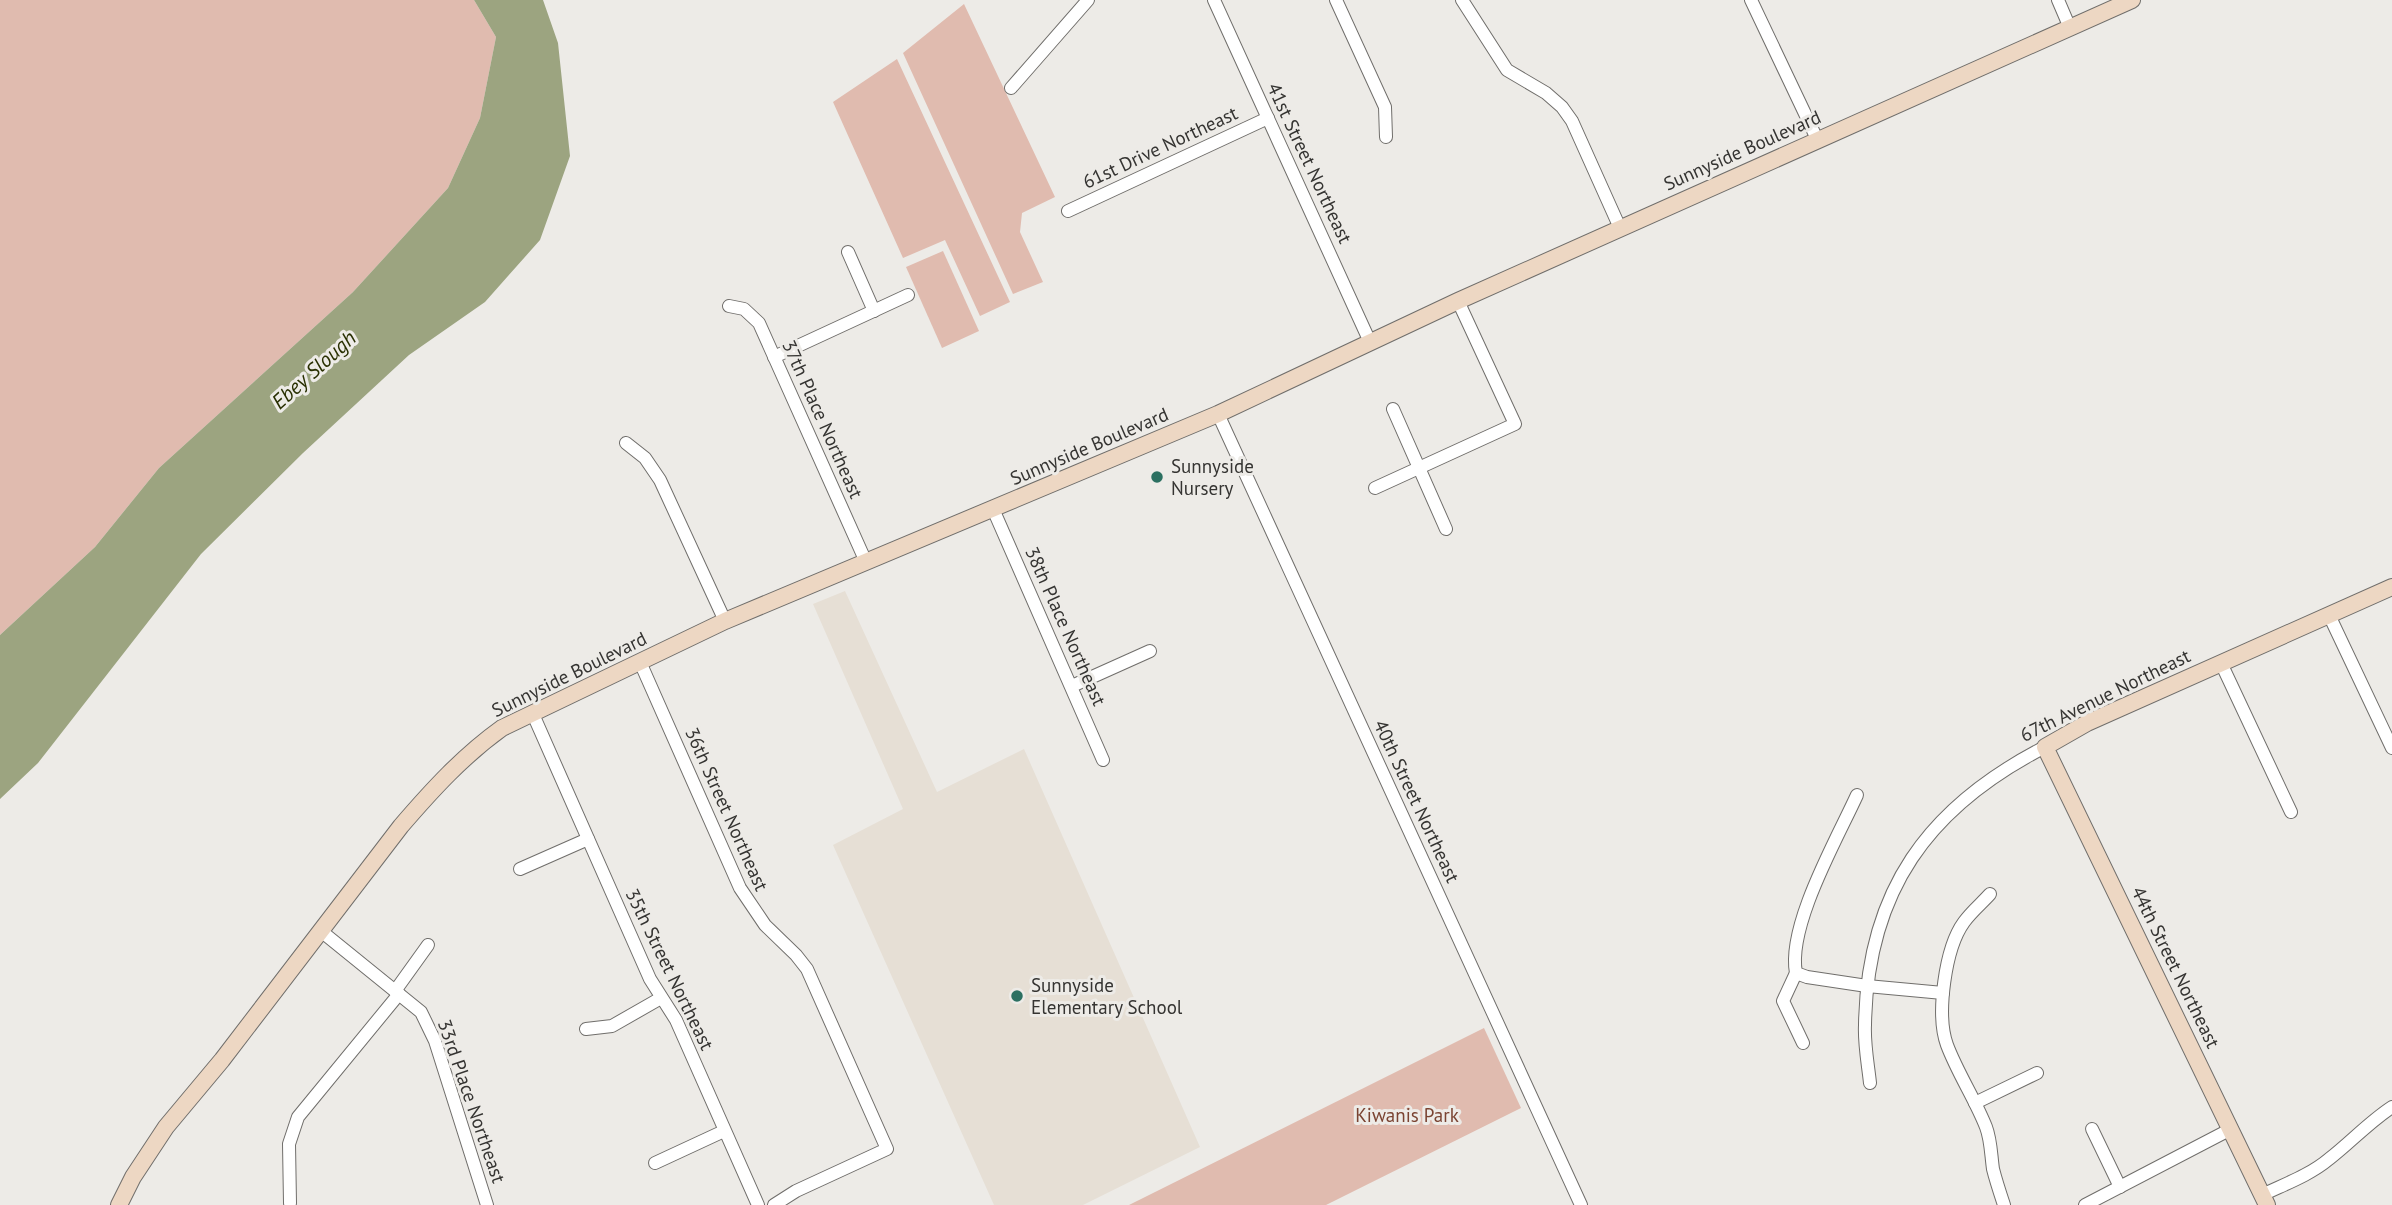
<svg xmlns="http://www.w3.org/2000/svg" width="2392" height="1205" viewBox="0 0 2392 1205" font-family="'PT Sans',sans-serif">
	<rect width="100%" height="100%" fill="#edebe7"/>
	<path fill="#e6dfd5" d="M 845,591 L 937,792 L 1024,749 L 1200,1147 L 1083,1205 L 994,1205 L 833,845 L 903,809 L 813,604 Z"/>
	<g fill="#e0bbaf">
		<path d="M 0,0 L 474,0 L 496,37 L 480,118 L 448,188 L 353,292 L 159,468 L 95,547 L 0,635 Z"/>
		<path d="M 964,4 L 1055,197 L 1022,213 L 1020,232 L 1043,282 L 1013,294 L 903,53 Z"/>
		<path d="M 897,59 L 1010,302 L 980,316 L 945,240 L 903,258 L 833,102 Z"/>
		<path d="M 943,251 L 979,331 L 942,348 L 906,267 Z"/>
		<path d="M 1484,1028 L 1521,1108 L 1326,1205 L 1129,1205 Z"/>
	</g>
	<path fill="#9ca480" d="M 474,0 L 543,0 L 558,43 L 570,156 L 540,240 L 485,302 L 409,355 L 303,453 L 201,554 L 38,763 L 0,799 L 0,635 L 95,547 L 159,468 L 353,292 L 448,188 L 480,118 L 496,37 Z"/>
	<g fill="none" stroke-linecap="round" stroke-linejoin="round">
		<g stroke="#706e6b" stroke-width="14">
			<g id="street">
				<path d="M 1214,0 L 1370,342"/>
				<path d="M 1336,0 L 1385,107 L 1386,137"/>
				<path d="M 1462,0 L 1507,70 L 1546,93 L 1562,107 L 1572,121 L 1620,228"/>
				<path d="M 1751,0 L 1817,139"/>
				<path d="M 2058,0 L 2070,28"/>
				<path d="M 1011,88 L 1088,0"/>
				<path d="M 1068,211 L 1268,118"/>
				<path d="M 848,252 L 874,311"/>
				<path d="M 729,306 L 744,309 L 759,323 L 866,562"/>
				<path d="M 774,357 L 908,295"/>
				<path d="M 1393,409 L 1446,529"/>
				<path d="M 1218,414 L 1581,1205"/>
				<path d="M 626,443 L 645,458 L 660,480 L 725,621"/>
				<path d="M 1375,488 L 1515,424 L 1458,301"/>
				<path d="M 993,509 L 1103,760"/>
				<path d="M 2329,615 L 2392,748"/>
				<path d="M 640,662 L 740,888 L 765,925 L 796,955 L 807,969 L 887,1149 L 796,1191 L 774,1205"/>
				<path d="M 2221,663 L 2291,812"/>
				<path d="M 1072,686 L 1150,651"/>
				<path d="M 532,712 L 650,979 L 676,1020 L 758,1205"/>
				<path d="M 1857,795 C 1837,839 1787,926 1796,973 L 1807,977 L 1867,986 L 1943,993"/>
				<path d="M 520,869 L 588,839"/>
				<path d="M 1990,894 C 1982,903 1971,912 1964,922 C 1945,948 1936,1015 1947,1045 C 1958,1074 1975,1099 1986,1127 C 1991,1140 1991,1155 1993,1169 C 1996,1181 2000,1193 2004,1205"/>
				<path d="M 321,931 L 421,1012 L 435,1041 L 487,1205"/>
				<path d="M 1796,973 L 1783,1001 L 1803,1043"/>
				<path d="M 395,991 L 428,945"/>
				<path d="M 586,1029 L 612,1026 L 661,998"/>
				<path d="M 1870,1083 C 1868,1064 1864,1044 1865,1025 C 1867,891 1928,807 2045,747"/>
				<path d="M 1975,1103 L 2037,1073"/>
				<path d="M 2092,1129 L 2120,1187"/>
				<path d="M 655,1163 L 724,1131"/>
				<path d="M 2262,1195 C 2285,1184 2310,1175 2329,1159 C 2351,1142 2369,1122 2392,1107"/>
				<path d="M 290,1203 L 289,1144 L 298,1117 L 399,994"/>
				<path d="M 2085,1205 L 2231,1129"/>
			</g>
		</g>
		<g stroke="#706e6b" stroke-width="18">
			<g id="secondary">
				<path d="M 119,1205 L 133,1177 L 166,1127 L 222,1060 L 401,826 C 432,790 463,756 502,728 L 725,621 L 1218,414 L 1458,301 L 2132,0"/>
				<path d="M 2267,1205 L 2045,747 L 2087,723 L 2392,587"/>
			</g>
		</g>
		<use href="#street" stroke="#fff" stroke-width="12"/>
		<use href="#secondary" stroke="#edd7c3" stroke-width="16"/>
	</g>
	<g fill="#2c7061" stroke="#edebe7" stroke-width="2.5">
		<circle cx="1157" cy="477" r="7"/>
		<circle cx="1017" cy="996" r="7"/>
	</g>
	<g text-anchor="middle" stroke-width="6" stroke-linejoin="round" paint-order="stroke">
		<g font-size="19" fill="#353432" stroke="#edebe7">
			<text transform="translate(1160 147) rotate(-25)" y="7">61st Drive Northeast</text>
			<text transform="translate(1742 150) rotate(-24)" y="7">Sunnyside Boulevard</text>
			<text transform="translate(1310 163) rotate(65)" y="7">41st Street Northeast</text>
			<text transform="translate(823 419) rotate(66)" y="7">37th Place Northeast</text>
			<text transform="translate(1089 446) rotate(-23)" y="7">Sunnyside Boulevard</text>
			<text transform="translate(1066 626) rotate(66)" y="7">38th Place Northeast</text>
			<text transform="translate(569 674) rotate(-26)" y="7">Sunnyside Boulevard</text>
			<text transform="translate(2105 695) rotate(-26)" y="7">67th Avenue Northeast</text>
			<text transform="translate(1417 801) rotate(65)" y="7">40th Street Northeast</text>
			<text transform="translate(727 809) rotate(66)" y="7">36th Street Northeast</text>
			<text transform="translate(2176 967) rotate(64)" y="7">44th Street Northeast</text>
			<text transform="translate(670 969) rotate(64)" y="7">35th Street Northeast</text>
			<text transform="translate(472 1101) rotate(71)" y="7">33rd Place Northeast</text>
		</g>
		<g font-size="19" fill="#353432" stroke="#edebe7" text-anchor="start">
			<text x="1171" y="473">Sunnyside<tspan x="1171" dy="22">Nursery</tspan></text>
			<text x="1031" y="992">Sunnyside<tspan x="1031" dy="22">Elementary School</tspan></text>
		</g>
		<g font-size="19" fill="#7a4331" stroke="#edebe7">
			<text x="1407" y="1122">Kiwanis Park</text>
		</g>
		<g font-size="21" font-style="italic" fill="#293002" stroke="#edebe7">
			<text transform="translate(314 370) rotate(-42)" y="7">Ebey Slough</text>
		</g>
	</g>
</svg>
